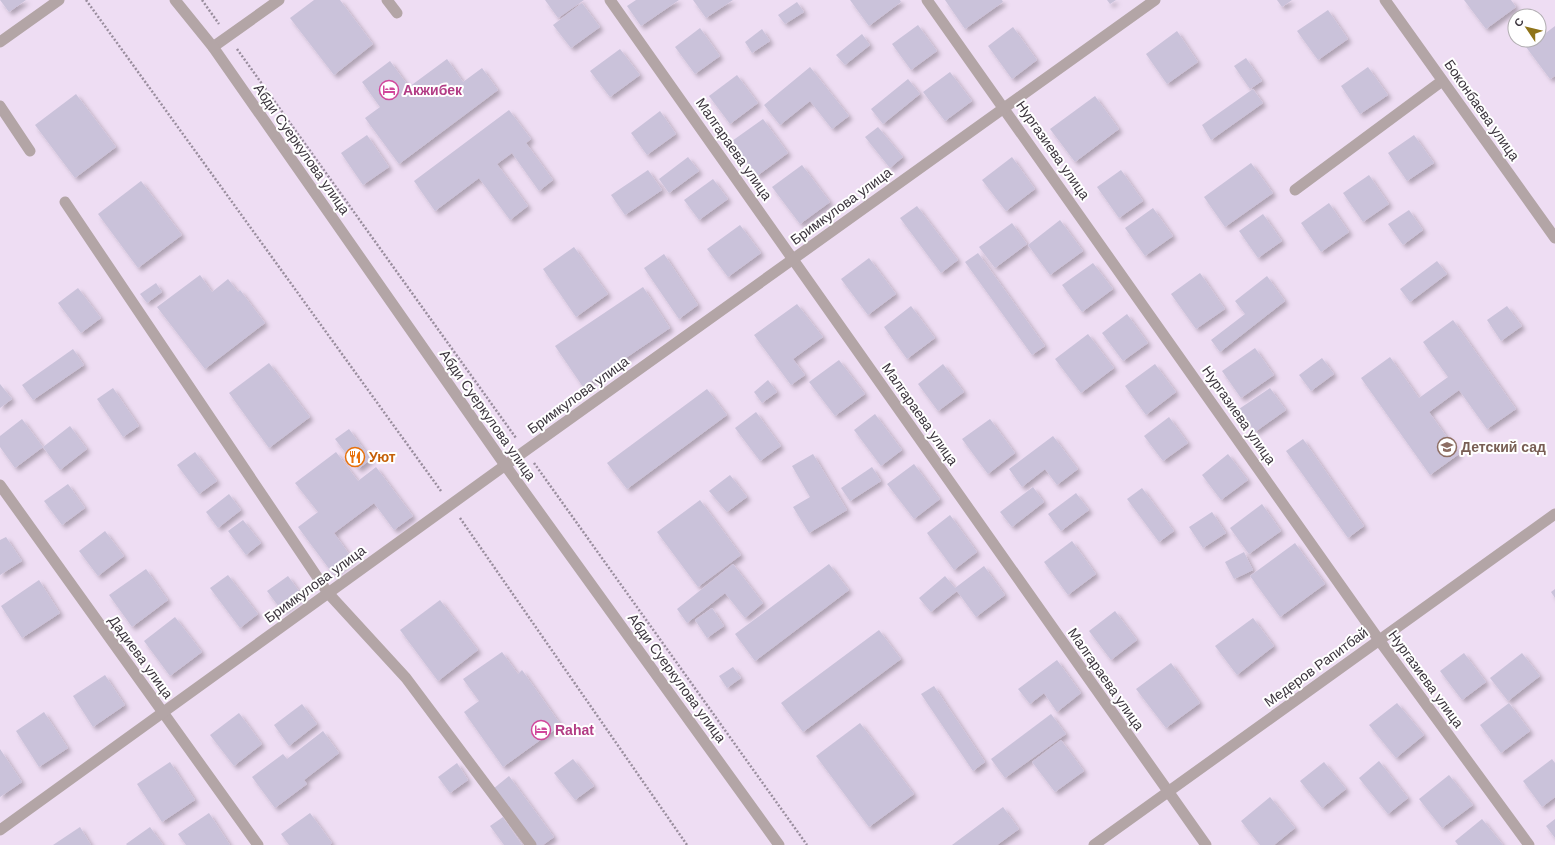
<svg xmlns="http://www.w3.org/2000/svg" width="1555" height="845" viewBox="0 0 1555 845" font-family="Helvetica,sans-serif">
	<defs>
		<filter id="shadow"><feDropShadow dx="3.5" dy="3.5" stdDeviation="2" flood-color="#0004"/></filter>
	</defs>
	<rect width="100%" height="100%" fill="#eeddf3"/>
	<g fill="#cac2da" filter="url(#shadow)">
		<path d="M 0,0 L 26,0 L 9,12 Z"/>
		<path d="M 314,0 L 340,0 L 373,44 L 334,75 L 290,18 Z"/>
		<path d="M 545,0 L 584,0 L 558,18 Z"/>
		<path d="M 636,0 L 679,0 L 641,26 L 627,6 Z"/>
		<path d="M 693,0 L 733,0 L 706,18 Z"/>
		<path d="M 850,0 L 900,0 L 901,2 L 869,26 Z"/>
		<path d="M 945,0 L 1002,0 L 1003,2 L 965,29 Z"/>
		<path d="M 1107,0 L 1116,0 L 1110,4 Z"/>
		<path d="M 1277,0 L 1292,0 L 1282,7 Z"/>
		<path d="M 1464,0 L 1511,0 L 1516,7 L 1486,29 Z"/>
		<path d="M 797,2 L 804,12 L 785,24 L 778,15 Z"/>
		<path d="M 582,3 L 600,27 L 571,48 L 553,25 Z"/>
		<path d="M 1328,10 L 1348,39 L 1318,60 L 1297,31 Z"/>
		<path d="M 918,25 L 937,51 L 911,70 L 892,44 Z"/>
		<path d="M 1555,26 L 1555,76 L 1550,79 L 1526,47 L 1536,40 L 1539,40 L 1539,38 Z"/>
		<path d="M 1013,27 L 1037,60 L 1012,79 L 988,46 Z"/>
		<path d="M 700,28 L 720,56 L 695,74 L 675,47 Z"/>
		<path d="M 762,29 L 770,41 L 752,53 L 745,42 Z"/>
		<path d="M 1177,31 L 1198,62 L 1167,84 L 1146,54 Z"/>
		<path d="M 862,34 L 870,45 L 845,65 L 836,55 Z"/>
		<path d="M 620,49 L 640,75 L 610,97 L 590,71 Z"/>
		<path d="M 1246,58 L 1262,81 L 1250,89 L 1234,66 Z"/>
		<path d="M 447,59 L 463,82 L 482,68 L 498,90 L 399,164 L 365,118 L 380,107 L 362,82 L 390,61 L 409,87 Z"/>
		<path d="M 810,67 L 849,116 L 832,129 L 810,101 L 780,125 L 764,105 Z"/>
		<path d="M 1368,67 L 1388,95 L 1360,114 L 1341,86 Z"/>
		<path d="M 950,72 L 972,101 L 945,121 L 923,92 Z"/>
		<path d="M 737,75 L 758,103 L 730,124 L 709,96 Z"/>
		<path d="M 908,79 L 920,94 L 883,124 L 871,109 Z"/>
		<path d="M 1253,89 L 1263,103 L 1211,140 L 1202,125 Z"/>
		<path d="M 76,94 L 116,147 L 75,178 L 35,125 Z"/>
		<path d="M 1095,96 L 1119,129 L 1075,162 L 1050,129 Z"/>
		<path d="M 509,110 L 531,139 L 526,143 L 553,180 L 539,191 L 512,153 L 497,164 L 528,206 L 510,220 L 479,178 L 435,211 L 414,181 Z"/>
		<path d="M 660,111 L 676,134 L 647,155 L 631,133 Z"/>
		<path d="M 763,119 L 788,153 L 757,176 L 732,141 Z"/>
		<path d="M 878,127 L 903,157 L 890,168 L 865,137 Z"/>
		<path d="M 367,135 L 389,167 L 363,185 L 341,153 Z"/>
		<path d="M 1414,135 L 1434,163 L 1407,181 L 1388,153 Z"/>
		<path d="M 688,157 L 699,171 L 669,193 L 659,179 Z"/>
		<path d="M 1012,157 L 1035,189 L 1006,211 L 982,180 Z"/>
		<path d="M 1251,163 L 1273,193 L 1225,227 L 1204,197 Z"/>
		<path d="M 802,165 L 830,202 L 800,224 L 772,187 Z"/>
		<path d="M 648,170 L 662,190 L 625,215 L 611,195 Z"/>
		<path d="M 1121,170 L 1143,201 L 1119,218 L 1097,187 Z"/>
		<path d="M 1369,175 L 1389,204 L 1363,222 L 1343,193 Z"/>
		<path d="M 713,179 L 728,199 L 699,220 L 684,200 Z"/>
		<path d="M 141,181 L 182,235 L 138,268 L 98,214 Z"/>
		<path d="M 1329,203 L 1349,232 L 1321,252 L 1301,223 Z"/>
		<path d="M 917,206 L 958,260 L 941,273 L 900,218 Z"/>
		<path d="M 1153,208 L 1173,236 L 1145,256 L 1125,228 Z"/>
		<path d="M 1409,210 L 1423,230 L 1403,245 L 1388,224 Z"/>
		<path d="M 1263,214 L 1282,241 L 1258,258 L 1239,231 Z"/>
		<path d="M 1060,220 L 1083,251 L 1050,275 L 1028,245 Z"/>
		<path d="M 1012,223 L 1027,244 L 995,268 L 979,247 Z"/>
		<path d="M 740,225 L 761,253 L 728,277 L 707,249 Z"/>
		<path d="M 574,247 L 608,294 L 576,317 L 543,269 Z"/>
		<path d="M 978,253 L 1045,346 L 1032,355 L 965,262 Z"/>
		<path d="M 664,254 L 698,305 L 679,319 L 644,268 Z"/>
		<path d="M 869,258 L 896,294 L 868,315 L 841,279 Z"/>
		<path d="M 1437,261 L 1447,274 L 1410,302 L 1400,289 Z"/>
		<path d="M 1093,263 L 1113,289 L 1082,312 L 1062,285 Z"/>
		<path d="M 1200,273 L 1225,309 L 1196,329 L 1171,294 Z"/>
		<path d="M 200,275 L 212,292 L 228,279 L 238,292 L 240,290 L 265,323 L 205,369 L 157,307 Z"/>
		<path d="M 1267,276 L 1285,301 L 1220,352 L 1211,340 L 1245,314 L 1235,301 Z"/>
		<path d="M 156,283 L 162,292 L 147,303 L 140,294 Z"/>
		<path d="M 643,287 L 670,328 L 583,387 L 555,346 Z"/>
		<path d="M 78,288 L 101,318 L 81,333 L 58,303 Z"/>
		<path d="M 797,304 L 823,337 L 793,359 L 805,375 L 791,385 L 754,335 Z"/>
		<path d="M 911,306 L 935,338 L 907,359 L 884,327 Z"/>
		<path d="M 1507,306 L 1522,326 L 1501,341 L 1487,320 Z"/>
		<path d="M 1127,314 L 1148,343 L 1123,361 L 1102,333 Z"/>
		<path d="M 1453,320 L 1516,409 L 1487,429 L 1459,390 L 1429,412 L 1459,454 L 1430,475 L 1361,378 L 1390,357 L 1419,398 L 1448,377 L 1423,342 Z"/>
		<path d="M 1088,334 L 1114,368 L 1081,393 L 1055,359 Z"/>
		<path d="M 1255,348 L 1274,375 L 1241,398 L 1222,371 Z"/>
		<path d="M 73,349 L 84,365 L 33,400 L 22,385 Z"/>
		<path d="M 1322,358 L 1334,374 L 1311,391 L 1299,375 Z"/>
		<path d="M 839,360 L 865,394 L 835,416 L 809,382 Z"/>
		<path d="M 269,363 L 310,417 L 269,448 L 229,393 Z"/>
		<path d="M 943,364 L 964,392 L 938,411 L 918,384 Z"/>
		<path d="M 1155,364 L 1176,392 L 1146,415 L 1125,386 Z"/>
		<path d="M 768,380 L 777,392 L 762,403 L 754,392 Z"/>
		<path d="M 0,384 L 12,399 L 0,408 Z"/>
		<path d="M 113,388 L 139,426 L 123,437 L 97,399 Z"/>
		<path d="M 1270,388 L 1286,410 L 1255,432 L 1239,409 Z"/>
		<path d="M 707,389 L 727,415 L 627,489 L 607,463 Z"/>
		<path d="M 756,412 L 781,446 L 760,461 L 735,428 Z"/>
		<path d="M 875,414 L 902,450 L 881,466 L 854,430 Z"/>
		<path d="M 1169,417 L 1188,443 L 1163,461 L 1144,436 Z"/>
		<path d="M 22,419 L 43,447 L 15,468 L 0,447 L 0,436 Z"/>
		<path d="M 990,419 L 1015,453 L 988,474 L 962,439 Z"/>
		<path d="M 70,426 L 87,449 L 60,470 L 43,447 Z"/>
		<path d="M 349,429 L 371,459 L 358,469 L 335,439 Z"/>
		<path d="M 1053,436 L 1078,469 L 1057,485 L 1045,469 L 1022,487 L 1009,469 Z"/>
		<path d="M 1303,439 L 1364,526 L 1348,538 L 1286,451 Z"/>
		<path d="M 195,452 L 217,481 L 199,494 L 177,465 Z"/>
		<path d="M 336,452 L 358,481 L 376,467 L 413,516 L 394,530 L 374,503 L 334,533 L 352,558 L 333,574 L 298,527 L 318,512 L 295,483 Z"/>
		<path d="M 813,454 L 847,510 L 809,533 L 793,507 L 810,497 L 792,466 Z"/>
		<path d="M 1228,454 L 1248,480 L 1221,500 L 1202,475 Z"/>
		<path d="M 914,464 L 940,499 L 914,519 L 887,484 Z"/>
		<path d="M 872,467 L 881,481 L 850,501 L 841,488 Z"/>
		<path d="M 730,475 L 747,497 L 727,512 L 709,491 Z"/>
		<path d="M 68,484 L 85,508 L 62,525 L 44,501 Z"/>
		<path d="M 1033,487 L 1044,502 L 1012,527 L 1000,512 Z"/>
		<path d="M 1142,488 L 1174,531 L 1159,542 L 1127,499 Z"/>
		<path d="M 1076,493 L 1089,510 L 1061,531 L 1048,514 Z"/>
		<path d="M 229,494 L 241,510 L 218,528 L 206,512 Z"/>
		<path d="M 700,500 L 741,555 L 698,587 L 657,532 Z"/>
		<path d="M 1262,504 L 1281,531 L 1249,554 L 1230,528 Z"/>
		<path d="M 1212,512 L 1226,533 L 1203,548 L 1189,527 Z"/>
		<path d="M 950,515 L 977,552 L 954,570 L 927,533 Z"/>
		<path d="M 243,520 L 261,543 L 246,555 L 228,531 Z"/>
		<path d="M 105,531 L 124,556 L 98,576 L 79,551 Z"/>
		<path d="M 6,537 L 22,561 L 0,575 L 0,540 Z"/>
		<path d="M 1072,541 L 1096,574 L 1068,595 L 1044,562 Z"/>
		<path d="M 1295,543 L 1325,584 L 1280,617 L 1250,576 Z"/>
		<path d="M 1244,552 L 1253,570 L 1234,579 L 1225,562 Z"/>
		<path d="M 733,564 L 763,603 L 745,618 L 725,593 L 687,623 L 677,609 Z"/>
		<path d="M 829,564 L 849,590 L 755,661 L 735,634 Z"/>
		<path d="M 984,566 L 1005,595 L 976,617 L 957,591 L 931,612 L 919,598 L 945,576 L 955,588 Z"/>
		<path d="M 146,569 L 168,600 L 132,627 L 109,595 Z"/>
		<path d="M 228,575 L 258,614 L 240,628 L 210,588 Z"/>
		<path d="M 288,576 L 302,595 L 282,611 L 267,591 Z"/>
		<path d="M 39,580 L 60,613 L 22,638 L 1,606 Z"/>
		<path d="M 1555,589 L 1555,598 L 1551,592 Z"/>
		<path d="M 440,600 L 478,650 L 438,681 L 400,630 Z"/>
		<path d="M 712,608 L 724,626 L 707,638 L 695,620 Z"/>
		<path d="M 1115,611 L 1137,640 L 1111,660 L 1089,631 Z"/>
		<path d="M 175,617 L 202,652 L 170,676 L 144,641 Z"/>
		<path d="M 1253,618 L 1274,646 L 1237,675 L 1215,646 Z"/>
		<path d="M 879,630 L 901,659 L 803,732 L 781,703 Z"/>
		<path d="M 502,652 L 518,674 L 522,670 L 561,725 L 503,767 L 464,712 L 479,701 L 463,679 Z"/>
		<path d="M 1464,653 L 1486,682 L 1462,700 L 1440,671 Z"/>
		<path d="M 1522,653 L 1540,676 L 1508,701 L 1490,678 Z"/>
		<path d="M 1057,660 L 1081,693 L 1057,712 L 1044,693 L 1030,704 L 1018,689 Z"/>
		<path d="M 1171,663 L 1200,703 L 1166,728 L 1136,689 Z"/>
		<path d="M 733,667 L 741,678 L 727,688 L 719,676 Z"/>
		<path d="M 105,675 L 125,705 L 93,727 L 73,696 Z"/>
		<path d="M 934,686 L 985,762 L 973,771 L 921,694 Z"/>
		<path d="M 1397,703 L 1424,735 L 1396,758 L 1369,725 Z"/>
		<path d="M 1509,703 L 1530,731 L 1501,753 L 1480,725 Z"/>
		<path d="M 302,704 L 317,724 L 289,746 L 274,725 Z"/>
		<path d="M 44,712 L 68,748 L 39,767 L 16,731 Z"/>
		<path d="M 239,713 L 262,744 L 234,766 L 210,735 Z"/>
		<path d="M 1051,714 L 1066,734 L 1005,778 L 991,759 Z"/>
		<path d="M 860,723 L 914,794 L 869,827 L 816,756 Z"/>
		<path d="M 323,731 L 339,753 L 304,780 L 307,784 L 275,808 L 252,777 L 283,754 L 287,759 Z"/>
		<path d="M 1061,740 L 1084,771 L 1055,792 L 1032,762 Z"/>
		<path d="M 0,749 L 22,782 L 0,797 Z"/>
		<path d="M 573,759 L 594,786 L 575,800 L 554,773 Z"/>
		<path d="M 1552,759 L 1555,763 L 1555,797 L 1542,807 L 1523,781 Z"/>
		<path d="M 1379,761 L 1408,798 L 1388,814 L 1359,778 Z"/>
		<path d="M 170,762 L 195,800 L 162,822 L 137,784 Z"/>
		<path d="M 1324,762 L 1346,789 L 1322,808 L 1300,781 Z"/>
		<path d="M 457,763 L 468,780 L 450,793 L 438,777 Z"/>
		<path d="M 1449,775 L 1473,805 L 1442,828 L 1419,799 Z"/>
		<path d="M 509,776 L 554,837 L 543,845 L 534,845 L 493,789 Z"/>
		<path d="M 1270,797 L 1295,828 L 1274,845 L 1260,845 L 1241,821 Z"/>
		<path d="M 1003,807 L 1019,829 L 997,845 L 952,845 Z"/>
		<path d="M 209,813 L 230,845 L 186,845 L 178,834 Z"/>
		<path d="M 310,813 L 332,843 L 330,845 L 289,845 L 281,834 Z"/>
		<path d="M 503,817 L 522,845 L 504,845 L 490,826 Z"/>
		<path d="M 1482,819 L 1503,845 L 1458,845 L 1455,841 Z"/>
		<path d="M 1555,819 L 1555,838 L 1546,826 Z"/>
		<path d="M 80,827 L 91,845 L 53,845 Z"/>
		<path d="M 150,827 L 163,845 L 127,845 L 126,844 Z"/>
	</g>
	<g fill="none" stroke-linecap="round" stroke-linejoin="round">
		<g stroke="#998d9d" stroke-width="2.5" stroke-dasharray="2 2" stroke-linecap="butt">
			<path d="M 86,0 L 441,491"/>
			<path d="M 202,0 L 219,24"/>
			<path d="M 237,49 L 516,438"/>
			<path d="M 534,463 L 807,845"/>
			<path d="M 460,518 L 687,845"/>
		</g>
		<g stroke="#b3a5a6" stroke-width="11">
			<path d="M 387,0 L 397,13"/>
			<path d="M 213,47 L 279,0"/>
			<path d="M 0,106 L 30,151"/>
			<path d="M 1295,190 L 1442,81"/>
			<path d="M 65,202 L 328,593 L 406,678 L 531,845"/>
		</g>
		<g stroke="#b3a5a6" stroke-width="11">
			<path d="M 610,0 L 1206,845"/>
			<path d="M 927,0 L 1379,640 L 1529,845"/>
			<path d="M 0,485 L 258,845"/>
			<path d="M 0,830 L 525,451 L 1155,0"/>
			<path d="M 1094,845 L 1555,514"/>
		</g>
		<g stroke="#b3a5a6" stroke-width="11">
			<path d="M 175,0 L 213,47 L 505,465 L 779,845"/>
			<path d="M 1385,0 L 1555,238"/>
			<path d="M 0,42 L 59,0"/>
		</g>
	</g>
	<defs>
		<g id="hotel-ring" transform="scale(1)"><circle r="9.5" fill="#fff" stroke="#d1479c" stroke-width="1.5"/><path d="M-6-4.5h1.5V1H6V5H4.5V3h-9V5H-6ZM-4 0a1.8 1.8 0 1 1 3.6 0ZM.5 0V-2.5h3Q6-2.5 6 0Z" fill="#d1479c"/></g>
		<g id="school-ring" transform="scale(1)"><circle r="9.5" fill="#fff" stroke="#8d6e63" stroke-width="1.5"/><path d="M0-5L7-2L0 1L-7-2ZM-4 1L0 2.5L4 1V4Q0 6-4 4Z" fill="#8d6e63"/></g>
		<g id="restaurant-ring" transform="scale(1)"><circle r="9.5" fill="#fff" stroke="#e8710a" stroke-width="1.5"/><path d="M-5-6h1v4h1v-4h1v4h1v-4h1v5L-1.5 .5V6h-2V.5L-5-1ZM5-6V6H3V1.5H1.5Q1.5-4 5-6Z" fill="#e8710a"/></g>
	</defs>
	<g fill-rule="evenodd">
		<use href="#hotel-ring" x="389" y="90"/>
		<use href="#school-ring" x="1447" y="447"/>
		<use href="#restaurant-ring" x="355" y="457"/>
		<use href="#hotel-ring" x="541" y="730"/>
	</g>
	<g text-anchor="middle" stroke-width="4" stroke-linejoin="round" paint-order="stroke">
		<g font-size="14" font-weight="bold" fill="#b23c85" stroke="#fff" text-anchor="start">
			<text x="403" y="95">Акжибек</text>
			<text x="555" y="735">Rahat</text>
		</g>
		<g font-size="14" fill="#3b343d" stroke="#fff">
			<text transform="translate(1482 110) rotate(55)" y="5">Боконбаева улица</text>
			<text transform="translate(302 149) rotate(55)" y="5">Абди Суеркулова улица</text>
			<text transform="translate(734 149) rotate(55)" y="5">Малгараева улица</text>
			<text transform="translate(1053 150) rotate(55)" y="5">Нургазиева улица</text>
			<text transform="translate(841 206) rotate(-36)" y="5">Бримкулова улица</text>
			<text transform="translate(578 395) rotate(-36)" y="5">Бримкулова улица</text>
			<text transform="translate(920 414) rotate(55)" y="5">Малгараева улица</text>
			<text transform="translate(488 415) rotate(55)" y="5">Абди Суеркулова улица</text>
			<text transform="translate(1239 415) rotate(55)" y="5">Нургазиева улица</text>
			<text transform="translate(315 584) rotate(-36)" y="5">Бримкулова улица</text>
			<text transform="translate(141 657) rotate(54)" y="5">Дадиева улица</text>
			<text transform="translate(1316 667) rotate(-36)" y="5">Медеров Рапитбай</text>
			<text transform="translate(677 678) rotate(54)" y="5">Абди Суеркулова улица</text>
			<text transform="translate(1106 679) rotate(55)" y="5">Малгараева улица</text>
			<text transform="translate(1426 679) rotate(54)" y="5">Нургазиева улица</text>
		</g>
		<g font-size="14" font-weight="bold" fill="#785e54" stroke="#fff" text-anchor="start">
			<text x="1461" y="452">Детский сад</text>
		</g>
		<g font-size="14" font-weight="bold" fill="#c56008" stroke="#fff" text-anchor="start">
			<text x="369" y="462">Уют</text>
		</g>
	</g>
	<g transform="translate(1527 28) rotate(305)"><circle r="19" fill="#ffffff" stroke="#b1aeb1"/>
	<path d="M0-3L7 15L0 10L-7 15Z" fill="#8f7419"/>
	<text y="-6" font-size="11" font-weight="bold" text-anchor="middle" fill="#3b343d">С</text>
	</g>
</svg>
